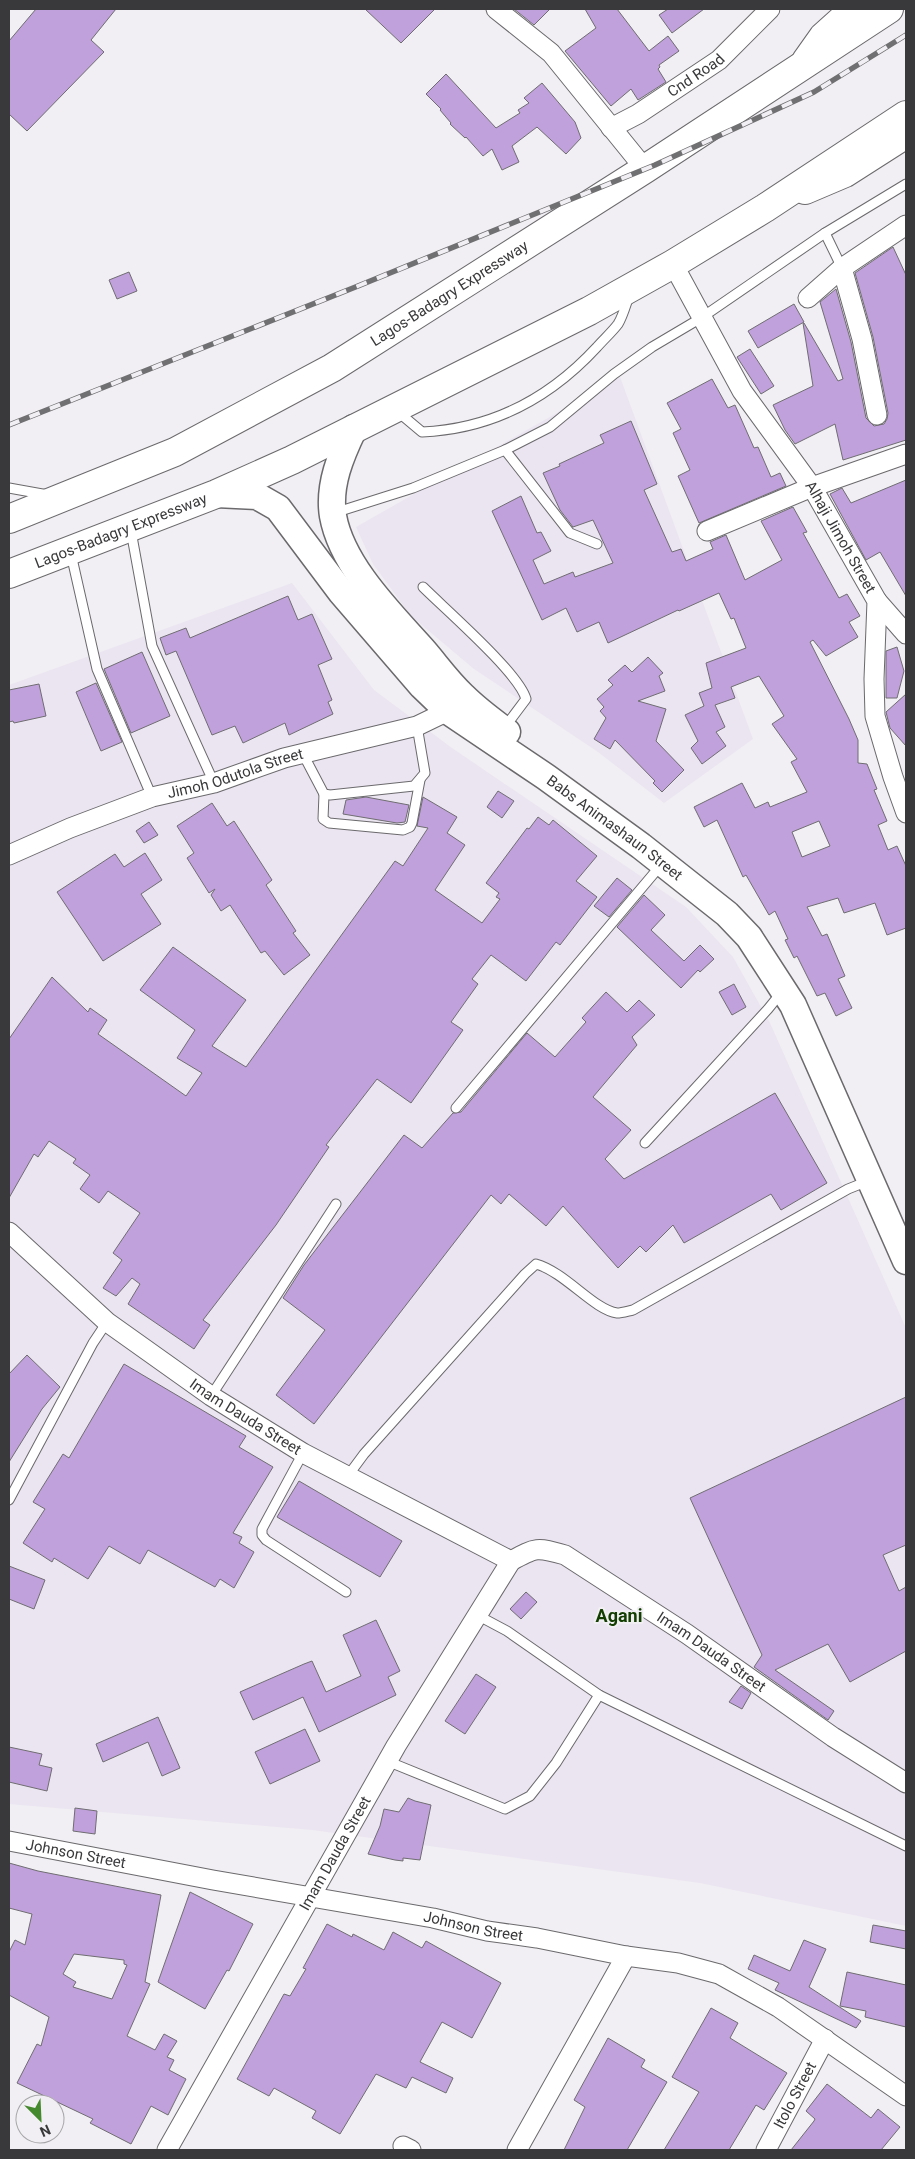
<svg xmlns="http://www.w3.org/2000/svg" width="915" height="2159" viewBox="0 0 915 2159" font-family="Roboto,sans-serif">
	<rect width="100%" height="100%" fill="#f1eff3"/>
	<g fill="#ebe5f1">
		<path d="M 620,377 L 753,739 L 664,803 L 598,752 L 474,669 L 411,616 L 373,564 L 356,527 Z"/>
		<path d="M 292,583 L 374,690 L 452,748 L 686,907 L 733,957 L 770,1023 L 906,1328 L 906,1926 L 700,1883 L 312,1830 L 9,1804 L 9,685 Z"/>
	</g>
	<g fill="#c1a1dc" stroke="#6f6d71" fill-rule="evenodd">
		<path d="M 36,9 L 116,9 L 91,40 L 104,52 L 27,131 L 9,114 L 9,41 Z"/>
		<path d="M 365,9 L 435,9 L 401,43 Z"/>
		<path d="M 514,9 L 550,9 L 534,25 Z"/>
		<path d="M 585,9 L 617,9 L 649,51 L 668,36 L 679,51 L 659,65 L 660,67 L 658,69 L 666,82 L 638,100 L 631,89 L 611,106 L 565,51 L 596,28 Z"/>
		<path d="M 668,9 L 704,9 L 672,33 L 659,15 Z"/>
		<path d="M 446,74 L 496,128 L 520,113 L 518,110 L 529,103 L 524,98 L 542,83 L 575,122 L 581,138 L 566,154 L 537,127 L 512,146 L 519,162 L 502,170 L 492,149 L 483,156 L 466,137 L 465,138 L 450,124 L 451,123 L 440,110 L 441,109 L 426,94 Z"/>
		<path d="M 893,247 L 906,275 L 906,440 L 843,460 L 835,424 L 795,444 L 785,430 L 773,405 L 813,386 L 803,323 L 804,323 L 838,381 L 843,379 L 820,302 L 836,289 L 851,342 L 866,418 L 874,426 L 884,424 L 887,419 L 888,413 L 873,337 L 855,273 Z"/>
		<path d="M 129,272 L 137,291 L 117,299 L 109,280 Z"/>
		<path d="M 794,304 L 804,322 L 758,348 L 748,331 Z"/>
		<path d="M 750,349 L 774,386 L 761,394 L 737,357 Z"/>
		<path d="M 712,379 L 728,408 L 735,405 L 754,448 L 758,447 L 771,477 L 780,473 L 786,486 L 699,523 L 678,476 L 690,470 L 673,433 L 681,429 L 667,403 Z"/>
		<path d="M 631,421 L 657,484 L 644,490 L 672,552 L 681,549 L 686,561 L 713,549 L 710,542 L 726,535 L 745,580 L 782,560 L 761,521 L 793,507 L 807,532 L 803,533 L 839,598 L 847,594 L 860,616 L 849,622 L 858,637 L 826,656 L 813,640 L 810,642 L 849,719 L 858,740 L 858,763 L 867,764 L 877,789 L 874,790 L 887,821 L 878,825 L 888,850 L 897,846 L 906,866 L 906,928 L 887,935 L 875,903 L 844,913 L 838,898 L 807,907 L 822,936 L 827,934 L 845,976 L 838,979 L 852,1008 L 836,1016 L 825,993 L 817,996 L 797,956 L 794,958 L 785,940 L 788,939 L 775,911 L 769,915 L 746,875 L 743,877 L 717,820 L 704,827 L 694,807 L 742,783 L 755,808 L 768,802 L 770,807 L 807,792 L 791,762 L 797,759 L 772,724 L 784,716 L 759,676 L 731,687 L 735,698 L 715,705 L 725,727 L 716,732 L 726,746 L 702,764 L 691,748 L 698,741 L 685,715 L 704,706 L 699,693 L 712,688 L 706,663 L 746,648 L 734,618 L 731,619 L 719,593 L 679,611 L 678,610 L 608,643 L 599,622 L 577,632 L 566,608 L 542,620 L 492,511 L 521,496 L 537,533 L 541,532 L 551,551 L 533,560 L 544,584 L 573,572 L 575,577 L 613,563 L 593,520 L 573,527 L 560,510 L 543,473 L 560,466 L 559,464 L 604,443 L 600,435 ZM 819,821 L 830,846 L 802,857 L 792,832 Z"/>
		<path d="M 906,480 L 906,596 L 880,552 L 866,560 L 830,494 L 842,488 L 851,503 Z"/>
		<path d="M 288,596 L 298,620 L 312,614 L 332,659 L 318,665 L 332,700 L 328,702 L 333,714 L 289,735 L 285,723 L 243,743 L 235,726 L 212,735 L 176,651 L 166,655 L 160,638 L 186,628 L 190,638 Z"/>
		<path d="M 897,647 L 904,671 L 897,698 L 886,698 L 886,651 Z"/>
		<path d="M 142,652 L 170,716 L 131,733 L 104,669 Z"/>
		<path d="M 648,657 L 663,673 L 659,676 L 665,691 L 638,701 L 666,709 L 656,741 L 684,770 L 662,792 L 653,783 L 655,781 L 615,740 L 610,749 L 594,739 L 606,718 L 600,711 L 604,707 L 597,699 L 613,685 L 608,680 L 625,665 L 632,672 Z"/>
		<path d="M 96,683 L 122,742 L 101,751 L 76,692 Z"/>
		<path d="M 39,684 L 46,716 L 14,723 L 13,721 L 9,722 L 9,690 Z"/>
		<path d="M 906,694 L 906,746 L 890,728 L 886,712 Z"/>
		<path d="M 498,791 L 514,801 L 502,818 L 487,807 Z"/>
		<path d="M 366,797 L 409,805 L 405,822 L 397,823 L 343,814 L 346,800 Z"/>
		<path d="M 423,797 L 457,817 L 447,833 L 465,845 L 435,890 L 482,923 L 500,899 L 496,897 L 499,893 L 486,883 L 527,828 L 529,829 L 538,817 L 549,825 L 553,820 L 597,856 L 576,881 L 597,897 L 560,945 L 556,942 L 526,981 L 491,955 L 472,979 L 478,984 L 451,1022 L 463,1030 L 411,1103 L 377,1079 L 326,1145 L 329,1147 L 276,1225 L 203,1320 L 210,1325 L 194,1349 L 128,1304 L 140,1284 L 132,1278 L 116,1296 L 103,1288 L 122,1260 L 113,1253 L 140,1213 L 108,1191 L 99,1203 L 80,1189 L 90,1175 L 73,1163 L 76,1159 L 49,1141 L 38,1157 L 34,1154 L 9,1198 L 9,1039 L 52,977 L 88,1012 L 90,1008 L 107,1020 L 98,1034 L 186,1096 L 202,1073 L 177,1058 L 195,1030 L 140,990 L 173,947 L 246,1000 L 212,1046 L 246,1067 L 395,861 L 403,866 L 428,828 L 417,826 Z"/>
		<path d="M 212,803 L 227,826 L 234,821 L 272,880 L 266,885 L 296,931 L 293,933 L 310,955 L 284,975 L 265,951 L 261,953 L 230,905 L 221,911 L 211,895 L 215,889 L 209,893 L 187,858 L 194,853 L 177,826 Z"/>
		<path d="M 149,822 L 158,835 L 144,843 L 136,831 Z"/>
		<path d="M 145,853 L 162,880 L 141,894 L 161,924 L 103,961 L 57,892 L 115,854 L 124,867 Z"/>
		<path d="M 617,878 L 632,890 L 609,917 L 594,906 Z"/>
		<path d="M 644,895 L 665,915 L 651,930 L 684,961 L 700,945 L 714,959 L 700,972 L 698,970 L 681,988 L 617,927 Z"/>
		<path d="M 734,984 L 746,1007 L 732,1015 L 719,992 Z"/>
		<path d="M 606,992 L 627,1012 L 639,1000 L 655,1015 L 632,1037 L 637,1045 L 593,1097 L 631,1130 L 605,1159 L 624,1179 L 775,1093 L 827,1183 L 781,1210 L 771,1194 L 684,1243 L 673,1225 L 646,1252 L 640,1246 L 618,1268 L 563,1206 L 546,1226 L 509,1194 L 501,1204 L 491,1195 L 314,1424 L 276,1395 L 325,1330 L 283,1298 L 304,1265 L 404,1135 L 422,1148 L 453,1113 L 461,1112 L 527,1033 L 555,1057 L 586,1022 L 582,1018 Z"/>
		<path d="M 27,1355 L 60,1387 L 42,1409 L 9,1462 L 9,1374 Z"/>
		<path d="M 124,1364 L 246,1436 L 239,1447 L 273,1467 L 233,1533 L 242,1537 L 239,1543 L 254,1552 L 234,1588 L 220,1579 L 215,1587 L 148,1550 L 140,1564 L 109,1546 L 88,1579 L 54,1558 L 52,1562 L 23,1543 L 45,1509 L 33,1502 L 63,1454 L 69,1458 Z"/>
		<path d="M 906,1397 L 906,1545 L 883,1555 L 899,1591 L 906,1587 L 906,1651 L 850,1682 L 828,1644 L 775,1670 L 834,1711 L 828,1720 L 754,1667 L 762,1655 L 690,1498 Z"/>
		<path d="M 299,1481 L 402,1541 L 380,1577 L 277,1517 Z"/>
		<path d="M 9,1566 L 45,1580 L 34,1609 L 9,1599 Z"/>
		<path d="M 526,1592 L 537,1602 L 521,1619 L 510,1609 Z"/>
		<path d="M 376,1620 L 400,1671 L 388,1677 L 396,1695 L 319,1732 L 303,1697 L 253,1720 L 240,1692 L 304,1664 L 312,1661 L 326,1692 L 361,1676 L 343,1635 Z"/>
		<path d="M 476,1674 L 496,1687 L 465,1734 L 445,1721 Z"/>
		<path d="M 741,1686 L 751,1693 L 742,1709 L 729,1702 Z"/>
		<path d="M 158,1717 L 180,1768 L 162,1776 L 148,1742 L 103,1762 L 96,1744 Z"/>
		<path d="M 305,1729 L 320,1761 L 270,1784 L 255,1752 Z"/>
		<path d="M 9,1747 L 42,1754 L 39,1765 L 52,1768 L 47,1791 L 9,1782 Z"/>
		<path d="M 408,1798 L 415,1801 L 431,1805 L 420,1860 L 403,1858 L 403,1861 L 395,1860 L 368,1854 L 380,1826 L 384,1809 L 399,1812 Z"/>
		<path d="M 75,1808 L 97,1811 L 95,1834 L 73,1831 Z"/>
		<path d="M 9,1863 L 38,1871 L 161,1895 L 145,1982 L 150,1984 L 127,2036 L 155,2050 L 164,2034 L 177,2041 L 167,2057 L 174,2060 L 169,2070 L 186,2079 L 168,2115 L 151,2106 L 131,2144 L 90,2123 L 93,2119 L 17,2083 L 37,2044 L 41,2046 L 49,2017 L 9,1995 L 9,1952 L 15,1940 L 25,1945 L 32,1914 L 9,1908 ZM 74,1954 L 124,1960 L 124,1964 L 127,1965 L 112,1999 L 73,1987 L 76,1982 L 63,1974 Z"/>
		<path d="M 190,1892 L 253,1924 L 229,1971 L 227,1970 L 205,2009 L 158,1982 Z"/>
		<path d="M 327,1924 L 352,1937 L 353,1934 L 384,1950 L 393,1932 L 422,1948 L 426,1941 L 501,1983 L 472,2038 L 442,2022 L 421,2060 L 420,2062 L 453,2078 L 446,2093 L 412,2077 L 406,2088 L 376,2074 L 340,2134 L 312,2118 L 316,2111 L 274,2088 L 269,2096 L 237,2079 L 284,1994 L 290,1996 L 306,1969 L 303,1968 Z"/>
		<path d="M 873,1925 L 906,1931 L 906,1949 L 870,1942 Z"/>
		<path d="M 804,1940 L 826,1949 L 809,1987 L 861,2021 L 856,2028 L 775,1990 L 779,1983 L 748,1969 L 754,1955 L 790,1971 Z"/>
		<path d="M 847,1972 L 906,1985 L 906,2027 L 865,2017 L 866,2011 L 840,2006 Z"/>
		<path d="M 711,2008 L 738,2023 L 730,2038 L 787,2073 L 764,2110 L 756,2105 L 729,2150 L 664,2150 L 699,2092 L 672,2077 Z"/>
		<path d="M 608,2038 L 645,2060 L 641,2067 L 667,2082 L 627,2150 L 564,2150 L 585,2107 L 574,2100 Z"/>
		<path d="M 827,2084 L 871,2118 L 878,2109 L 900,2127 L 881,2150 L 791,2150 L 814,2121 L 815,2119 L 806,2111 Z"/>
	</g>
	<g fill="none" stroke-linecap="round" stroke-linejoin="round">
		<g stroke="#6b696c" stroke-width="11">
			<g id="lane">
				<path d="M 825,233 L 842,268"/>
				<path d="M 397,411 L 422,432 C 491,429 550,398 597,347 C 604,339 612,332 618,324 C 623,316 626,304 629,296"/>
				<path d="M 505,450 L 570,533 L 597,544"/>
				<path d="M 9,488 L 48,495"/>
				<path d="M 334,513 L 413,488 L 505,450 L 550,427 L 614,374 L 652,347 L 701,318 L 825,233 L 906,184"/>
				<path d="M 131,531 L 152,646 L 214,783"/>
				<path d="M 71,554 L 97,669 L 152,797"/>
				<path d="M 423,587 C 445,609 519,673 526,699 L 505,727"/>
				<path d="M 303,754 L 324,794 L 330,795 L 414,786 L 425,773 L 417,726"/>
				<path d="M 324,794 L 323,819 L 329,823 L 403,830 L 410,827 L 412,823 L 420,780"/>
				<path d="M 456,1108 L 661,865"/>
				<path d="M 645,1143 L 768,1009 L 781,993"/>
				<path d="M 211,1396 L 336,1204"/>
				<path d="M 303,1453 L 262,1529 L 262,1535 L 266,1540 L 346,1592"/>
				<path d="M 347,1477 L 364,1454 L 525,1274 L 536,1264 C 565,1272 594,1310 617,1313 C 622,1313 628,1311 633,1310 L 848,1189 L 868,1181"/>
				<path d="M 9,1500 L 93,1343 L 107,1322"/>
				<path d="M 477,1615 L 507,1631 L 599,1695 L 906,1846"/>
				<path d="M 387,1761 L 505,1809 L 530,1796 L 556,1763 L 599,1695"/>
			</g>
		</g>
		<g stroke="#6b696c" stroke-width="21">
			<g id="street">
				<path d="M 496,9 L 551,53 L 645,169"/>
				<path id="s1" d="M 611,128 L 638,114 L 719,60 L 770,9"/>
				<path id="s2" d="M 673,264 L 742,391 L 812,487 L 877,601 L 874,679 L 875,716 L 893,777 L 906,813"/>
				<path d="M 842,268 L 862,339 L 877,415"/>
				<path d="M 808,298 L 842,268 L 906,225"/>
				<path d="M 707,531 L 812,487 L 906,454"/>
				<path d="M 877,601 L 906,634"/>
				<path id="s3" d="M 9,855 L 70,828 L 152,797 L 214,783 L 284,758 L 417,726 L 448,711 L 455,704"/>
				<path id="s4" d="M 9,1232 L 107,1322 L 211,1396 L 303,1453 L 511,1561 C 536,1547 537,1547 565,1555 L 687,1634 L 833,1737 L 906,1783"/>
				<path id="s5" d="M 9,1841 L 213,1880 L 433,1918 L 487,1931 L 537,1938 L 626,1956 L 678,1963 L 719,1974 L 778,2007 L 906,2096"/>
				<path d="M 403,2146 L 411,2150"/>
				<path id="s6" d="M 167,2150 L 396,1746 L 511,1561"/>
				<path d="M 517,2150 L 626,1956"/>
				<path id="s7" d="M 766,2150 L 825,2039"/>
			</g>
		</g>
		<g stroke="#6b696c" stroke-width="29">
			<g id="secondary">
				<path d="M 354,428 C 341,455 328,485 333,516 C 342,566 390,613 423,650 C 436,665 448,682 463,696 C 476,709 492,721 507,732"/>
				<path id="s8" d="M 216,494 L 257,496 L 278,508 L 341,592 L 422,686 L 448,711 L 546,777 L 641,846 L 727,914 L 749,937 L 793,1005 L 906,1261"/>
			</g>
		</g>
		<g stroke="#6b696c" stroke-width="30">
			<g id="primary">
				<path d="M 806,61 L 823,37 L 854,9"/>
				<path d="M 805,190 L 845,173 L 906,134"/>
			</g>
		</g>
		<g stroke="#6b696c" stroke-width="30">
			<g id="highway">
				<path id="s9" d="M 9,519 L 175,452 L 332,368 L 645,169 L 889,9"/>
				<path id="s10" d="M 9,574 L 216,494 L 292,460 L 589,311 L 673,264 L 765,208 L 906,115"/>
			</g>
		</g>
		<use href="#lane" stroke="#fff" stroke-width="9"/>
		<use href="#street" stroke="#fff" stroke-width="19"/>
		<use href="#secondary" stroke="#fff" stroke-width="26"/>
		<use href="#primary" stroke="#fff" stroke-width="28"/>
		<use href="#highway" stroke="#fff" stroke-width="28"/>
		<g stroke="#706f72" stroke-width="5.5">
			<path id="rail" d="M 9,425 L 358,286 L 655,165 L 814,92 L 906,35"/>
		</g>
		<use href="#rail" stroke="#f1eff3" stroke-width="4" stroke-dasharray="11" stroke-linecap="butt"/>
	</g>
	<g text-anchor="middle" stroke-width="4" stroke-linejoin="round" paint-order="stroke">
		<g font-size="15" fill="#39383a" stroke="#f1eff3">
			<text dy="5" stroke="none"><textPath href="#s1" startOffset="100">Cnd Road</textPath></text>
			<text dy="5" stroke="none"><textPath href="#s9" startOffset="496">Lagos-Badagry Expressway</textPath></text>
			<text dy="5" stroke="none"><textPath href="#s10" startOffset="120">Lagos-Badagry Expressway</textPath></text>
			<text dy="5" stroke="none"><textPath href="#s2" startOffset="321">Alhaji Jimoh Street</textPath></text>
			<text dy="5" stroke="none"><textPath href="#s3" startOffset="241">Jimoh Odutola Street</textPath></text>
			<text dy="5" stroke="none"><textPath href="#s8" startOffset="534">Babs Animashaun Street</textPath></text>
			<text dy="5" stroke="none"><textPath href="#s4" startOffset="301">Imam Dauda Street</textPath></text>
			<text dy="5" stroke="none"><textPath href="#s4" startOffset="836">Imam Dauda Street</textPath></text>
			<text dy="5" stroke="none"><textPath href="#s6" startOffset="341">Imam Dauda Street</textPath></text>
			<text dy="5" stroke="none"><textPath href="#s5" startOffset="68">Johnson Street</textPath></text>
			<text dy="5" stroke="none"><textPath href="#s5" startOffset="472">Johnson Street</textPath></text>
			<text dy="5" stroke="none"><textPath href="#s7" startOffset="62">Itolo Street</textPath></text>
		</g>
		<g font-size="18" font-weight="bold" fill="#123e01" stroke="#f1eff3">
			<text x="619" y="1622">Agani</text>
		</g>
	</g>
	<rect width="915" height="2159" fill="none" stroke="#39383a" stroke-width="20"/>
	<g transform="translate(40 2119) rotate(156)"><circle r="24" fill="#f1eff3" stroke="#a7a6a9"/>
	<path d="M0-4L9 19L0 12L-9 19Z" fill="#45892e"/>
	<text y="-8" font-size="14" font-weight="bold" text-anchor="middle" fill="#39383a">N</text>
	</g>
</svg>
